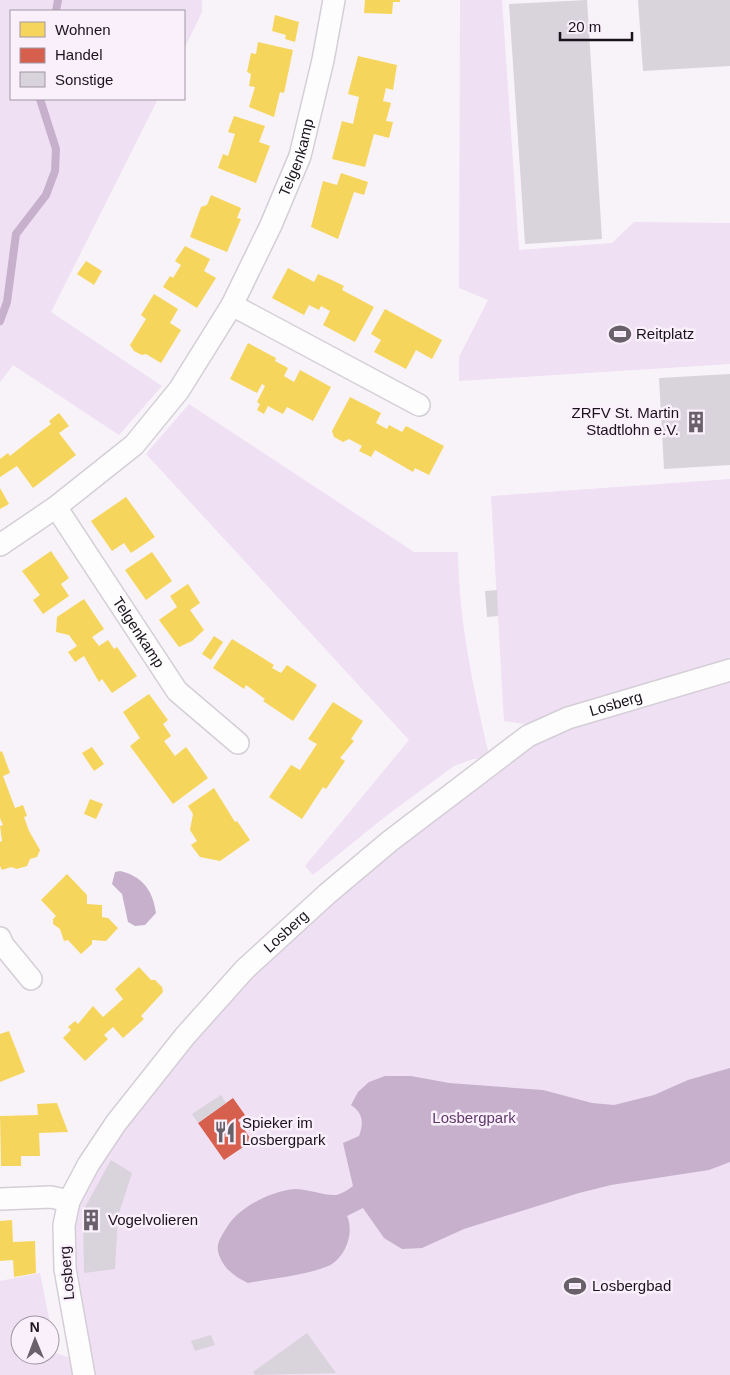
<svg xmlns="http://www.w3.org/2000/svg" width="730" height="1375" viewBox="0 0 730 1375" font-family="Helvetica,sans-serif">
	<rect width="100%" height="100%" fill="#f8f3f9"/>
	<g fill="#efe0f3" fill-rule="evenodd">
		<path d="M 0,0 L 202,0 L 202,12 L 184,49 L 184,11 L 11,11 L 11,99 L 158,99 L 51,312 L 162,386 L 119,435 L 13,365 L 0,382 Z"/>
		<path d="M 460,0 L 502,0 L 519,250 L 612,243 L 634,222 L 730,223 L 730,364 L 459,381 L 459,357 L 488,300 L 459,288 Z"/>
		<path d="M 189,404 L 414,552 L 458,552 C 459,623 473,686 489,755 L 492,758 L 473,759 L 454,766 L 386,816 L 313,875 L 305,866 L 409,740 L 146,454 Z"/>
		<path d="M 730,479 L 730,664 L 524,724 L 504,721 L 491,496 Z"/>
		<path d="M 730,676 L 730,1375 L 95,1375 L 71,1276 L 69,1223 L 101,1159 L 165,1077 L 261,966 L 303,925 L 496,768 L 548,735 Z"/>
		<path d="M 40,1273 L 56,1353 L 76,1360 L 80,1375 L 0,1375 L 0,1281 ZM 20,1325 L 50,1325 L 50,1355 L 20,1355 Z"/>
	</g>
	<g fill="#c6b0cc">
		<path d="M 120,871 C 142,876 153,890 156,913 L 145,925 L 135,926 L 128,922 L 122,894 L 112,884 L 115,872 Z"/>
		<path d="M 730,1068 L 730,1162 L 709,1170 L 611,1185 L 579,1193 L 464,1229 L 422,1248 L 402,1249 L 384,1238 L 363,1208 L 347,1216 C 354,1231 347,1254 332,1264 C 315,1274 269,1279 248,1283 C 235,1277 224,1269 219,1255 C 215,1244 221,1237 227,1227 C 239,1207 271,1191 295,1189 C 307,1189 327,1196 336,1195 C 342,1194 349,1189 353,1186 L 343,1143 L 359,1136 C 364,1123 363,1113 351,1105 L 358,1092 L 369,1082 L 385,1076 L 411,1076 L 449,1083 L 543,1090 L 592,1103 L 614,1105 L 654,1095 L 688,1080 Z"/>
	</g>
	<g fill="#f6d55c">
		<path d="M 365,0 L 400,0 L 400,2 L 393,2 L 392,14 L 364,13 Z"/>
		<path d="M 275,15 L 299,22 L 295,42 L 285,39 L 286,35 L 272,31 Z"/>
		<path d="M 258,42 L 293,50 L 284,93 L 280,92 L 274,117 L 249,107 L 255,87 L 249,86 L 251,74 L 247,72 L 251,53 L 256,54 Z"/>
		<path d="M 358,56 L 397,65 L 393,90 L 386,88 L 383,101 L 391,103 L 386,121 L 393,122 L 389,138 L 374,134 L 365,167 L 332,159 L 342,121 L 353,124 L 359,97 L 348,94 Z"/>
		<path d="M 234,116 L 265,126 L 259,142 L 270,146 L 256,183 L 218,168 L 223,154 L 228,156 L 235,134 L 228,132 Z"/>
		<path d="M 341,173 L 368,182 L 364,195 L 354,192 L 338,239 L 311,227 L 323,181 L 337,185 Z"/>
		<path d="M 211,195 L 241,208 L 237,218 L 241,219 L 227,252 L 190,237 L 201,207 L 207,205 Z"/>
		<path d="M 185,246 L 210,259 L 204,271 L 216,278 L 197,308 L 163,287 L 170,276 L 173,278 L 181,265 L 175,261 Z"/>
		<path d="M 86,261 L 102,271 L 94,285 L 77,274 Z"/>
		<path d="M 288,268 L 314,282 L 318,274 L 334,281 L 344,286 L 342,290 L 374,307 L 355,342 L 323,325 L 330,311 L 321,306 L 319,310 L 309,305 L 304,315 L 272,298 Z"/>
		<path d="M 154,294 L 178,309 L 170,323 L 181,330 L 161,363 L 146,354 L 142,355 L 134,351 L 130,345 L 146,319 L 141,315 Z"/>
		<path d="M 385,309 L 442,340 L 432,359 L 416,350 L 406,369 L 374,352 L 381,340 L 371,334 Z"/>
		<path d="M 248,343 L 276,358 L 275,361 L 288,368 L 284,376 L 294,382 L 300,370 L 331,387 L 313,421 L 287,407 L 283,414 L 268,406 L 264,414 L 257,410 L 260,404 L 257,402 L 265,386 L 262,384 L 257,393 L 230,379 Z"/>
		<path d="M 350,397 L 381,413 L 376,423 L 387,429 L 389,425 L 402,432 L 406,426 L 444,446 L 429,475 L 415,468 L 413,472 L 375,450 L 371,457 L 359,451 L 362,446 L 349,439 L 343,442 L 334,437 L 332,431 Z"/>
		<path d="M 59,413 L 69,426 L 59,433 L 76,455 L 33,488 L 17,466 L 0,477 L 0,459 L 8,453 L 10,456 L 30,440 L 51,424 L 49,421 Z"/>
		<path d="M 0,488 L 9,504 L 0,509 Z"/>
		<path d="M 126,497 L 155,537 L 131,553 L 124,543 L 112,551 L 91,521 Z"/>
		<path d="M 51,551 L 69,578 L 61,584 L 69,596 L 43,614 L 33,600 L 40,595 L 22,571 Z"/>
		<path d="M 152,552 L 172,581 L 146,600 L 125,570 Z"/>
		<path d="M 188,584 L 200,603 L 190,610 L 204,630 L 192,641 L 179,647 L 159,620 L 177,607 L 170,596 Z"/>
		<path d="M 84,599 L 104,629 L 92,637 L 99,646 L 108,640 L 114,649 L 117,647 L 137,676 L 112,693 L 102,679 L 99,682 L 84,656 L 75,662 L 68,652 L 77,646 L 69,635 L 56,632 L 57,617 Z"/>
		<path d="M 214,636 L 223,642 L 211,660 L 202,654 Z"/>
		<path d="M 232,639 L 274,665 L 272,668 L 281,673 L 287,665 L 317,685 L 293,721 L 263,701 L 265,699 L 246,685 L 244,689 L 213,668 Z"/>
		<path d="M 149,694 L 168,720 L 163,724 L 171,736 L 164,741 L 175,756 L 186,747 L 208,778 L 173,804 L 130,746 L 140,738 L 123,712 Z"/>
		<path d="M 333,702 L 363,721 L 351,739 L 354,741 L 340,758 L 345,761 L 326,789 L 323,787 L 302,819 L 269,797 L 291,765 L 300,770 L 317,744 L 308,739 Z"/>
		<path d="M 92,747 L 104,764 L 94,771 L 82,753 Z"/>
		<path d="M 2,751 L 10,773 L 3,776 L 15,808 L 23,805 L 27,816 L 24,817 L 29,831 L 40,850 L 37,857 L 30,859 L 27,866 L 17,869 L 11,867 L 2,870 L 0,866 L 0,842 L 2,841 L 0,826 L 3,825 L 0,818 L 0,752 Z"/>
		<path d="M 214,788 L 235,822 L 237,821 L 250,840 L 220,861 L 200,857 L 191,845 L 197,841 L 190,830 L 193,814 L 188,806 Z"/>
		<path d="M 90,799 L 103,804 L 96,819 L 84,814 Z"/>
		<path d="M 67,874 L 87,895 L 87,904 L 102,905 L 102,917 L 108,918 L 118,928 L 106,941 L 92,940 L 92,944 L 81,954 L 68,940 L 64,941 L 60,929 L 53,924 L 53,919 L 56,916 L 41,900 Z"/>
		<path d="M 139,967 L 151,980 L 155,980 L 162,987 L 163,992 L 141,1016 L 144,1019 L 123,1038 L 113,1027 L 104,1035 L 108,1039 L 85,1061 L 63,1038 L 71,1030 L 68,1027 L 75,1021 L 78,1024 L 93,1006 L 103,1017 L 123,999 L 115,989 Z"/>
		<path d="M 9,1031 L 25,1072 L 0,1082 L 0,1034 Z"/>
		<path d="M 57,1103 L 68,1132 L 39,1133 L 40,1156 L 21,1156 L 21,1166 L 1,1166 L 0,1116 L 38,1115 L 37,1104 Z"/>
		<path d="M 12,1220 L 13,1242 L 35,1241 L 36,1273 L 14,1277 L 13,1260 L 0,1261 L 0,1221 Z"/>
	</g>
	<path fill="#d6604d" d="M 233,1098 L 245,1115 L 238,1120 L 252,1141 L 224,1160 L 198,1123 Z"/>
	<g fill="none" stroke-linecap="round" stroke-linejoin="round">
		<g stroke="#c6b0cc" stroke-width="8">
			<path d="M 56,11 L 58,0"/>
			<path d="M 0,321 L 7,302 L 16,234 L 46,195 L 55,171 L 56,149 L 40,99"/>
		</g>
	</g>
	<g fill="#d9d3db">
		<path d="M 587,0 L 602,239 L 525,244 L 509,4 Z"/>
		<path d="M 638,0 L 730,0 L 730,66 L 643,71 Z"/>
		<path d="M 730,374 L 730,465 L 664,469 L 659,378 Z"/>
		<path d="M 497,590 L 498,616 L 487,617 L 485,591 Z"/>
		<path d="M 221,1095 L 226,1103 L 198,1123 L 192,1114 Z"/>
		<path d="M 111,1160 L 132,1173 L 118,1216 L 115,1269 L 84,1273 L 83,1211 Z"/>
		<path d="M 307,1333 L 336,1373 L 255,1375 L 253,1372 Z"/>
		<path d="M 211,1335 L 215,1345 L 195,1351 L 191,1341 Z"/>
	</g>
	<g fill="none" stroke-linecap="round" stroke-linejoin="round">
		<g stroke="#d4ced6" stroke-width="24">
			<g id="minor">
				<path d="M 232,305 L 419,405"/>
				<path id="s1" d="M 56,507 L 177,691 L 238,743"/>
				<path id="s2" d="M 0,545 L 56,507 L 134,445 L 179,390 L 232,305 L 271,225 L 300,156 L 323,60 L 334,0"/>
				<path d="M 0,938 L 3,945 L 31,979"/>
				<path d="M 0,1199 L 51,1197 L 69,1201"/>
				<path id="s3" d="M 84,1375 L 65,1269 L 64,1225 L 69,1201 L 88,1165 L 116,1123 L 185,1036 L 245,969 L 327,894 L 390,841 L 528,736 L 568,718 L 730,670"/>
			</g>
		</g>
		<use href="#minor" stroke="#fefdfe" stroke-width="21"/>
	</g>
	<defs>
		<g id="stadium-bare" transform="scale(1.725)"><path d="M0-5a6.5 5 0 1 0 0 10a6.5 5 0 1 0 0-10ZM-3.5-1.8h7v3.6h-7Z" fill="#686169" stroke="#faf0fc" stroke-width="2.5" paint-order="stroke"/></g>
		<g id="building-bare" transform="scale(1.725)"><path d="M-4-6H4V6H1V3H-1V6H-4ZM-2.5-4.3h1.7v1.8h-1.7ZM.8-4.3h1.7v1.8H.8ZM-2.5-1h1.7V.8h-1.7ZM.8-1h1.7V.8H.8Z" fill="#686169" stroke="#faf0fc" stroke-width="2.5" paint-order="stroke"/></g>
		<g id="restaurant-bare" transform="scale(1.725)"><path d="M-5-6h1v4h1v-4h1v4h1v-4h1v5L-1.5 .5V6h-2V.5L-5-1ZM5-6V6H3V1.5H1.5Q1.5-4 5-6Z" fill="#686169" stroke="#faf0fc" stroke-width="2.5" paint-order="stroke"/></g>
	</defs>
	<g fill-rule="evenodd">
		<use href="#stadium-bare" x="620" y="334"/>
		<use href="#building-bare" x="696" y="422"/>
		<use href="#restaurant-bare" x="225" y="1132"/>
		<use href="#building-bare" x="91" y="1220"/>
		<use href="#stadium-bare" x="575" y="1286"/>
	</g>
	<g text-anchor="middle" stroke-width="5" stroke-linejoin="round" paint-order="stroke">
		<g font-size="15" fill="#1a121c" stroke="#faf0fc">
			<text dy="5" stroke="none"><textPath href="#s2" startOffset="500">Telgenkamp</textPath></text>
			<text dy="5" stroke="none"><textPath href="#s1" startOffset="150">Telgenkamp</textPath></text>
			<text dy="5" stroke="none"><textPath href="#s3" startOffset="929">Losberg</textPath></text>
			<text dy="5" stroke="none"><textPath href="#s3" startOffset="524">Losberg</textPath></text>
			<text transform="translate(67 1273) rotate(-95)" y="5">Losberg</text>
		</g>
		<g font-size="15" fill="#1a121c" stroke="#faf0fc" text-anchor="start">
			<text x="636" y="339">Reitplatz</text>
			<text x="679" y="418" text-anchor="end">ZRFV St. Martin<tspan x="679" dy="17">Stadtlohn e.V.</tspan></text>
			<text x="242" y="1128">Spieker im<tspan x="242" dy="17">Losbergpark</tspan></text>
			<text x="108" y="1225">Vogelvolieren</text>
			<text x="592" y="1291">Losbergbad</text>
		</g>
		<g font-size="15" fill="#5f396a" stroke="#faf0fc">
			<text x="474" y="1123">Losbergpark</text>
		</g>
	</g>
	<rect x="10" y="10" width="175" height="90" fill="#faf0fc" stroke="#a097a2"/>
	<rect x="20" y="22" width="25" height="15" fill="#f6d55c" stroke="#a097a2"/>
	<text x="55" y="35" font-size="15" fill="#1a121c">Wohnen</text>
	<rect x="20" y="48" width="25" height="15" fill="#d6604d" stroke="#a097a2"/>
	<text x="55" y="60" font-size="15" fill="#1a121c">Handel</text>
	<rect x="20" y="72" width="25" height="15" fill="#d9d3db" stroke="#a097a2"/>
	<text x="55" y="85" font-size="15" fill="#1a121c">Sonstige</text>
	<g transform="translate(35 1340) rotate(359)"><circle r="24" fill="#faf0fc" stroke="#a097a2"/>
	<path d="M0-4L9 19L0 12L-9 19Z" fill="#686169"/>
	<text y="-8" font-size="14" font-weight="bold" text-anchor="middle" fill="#1a121c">N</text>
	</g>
	<path d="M560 32v8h72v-8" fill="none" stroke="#1a121c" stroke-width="2.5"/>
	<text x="568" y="32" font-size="15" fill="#1a121c" stroke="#faf0fc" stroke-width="4" paint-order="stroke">20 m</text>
</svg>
